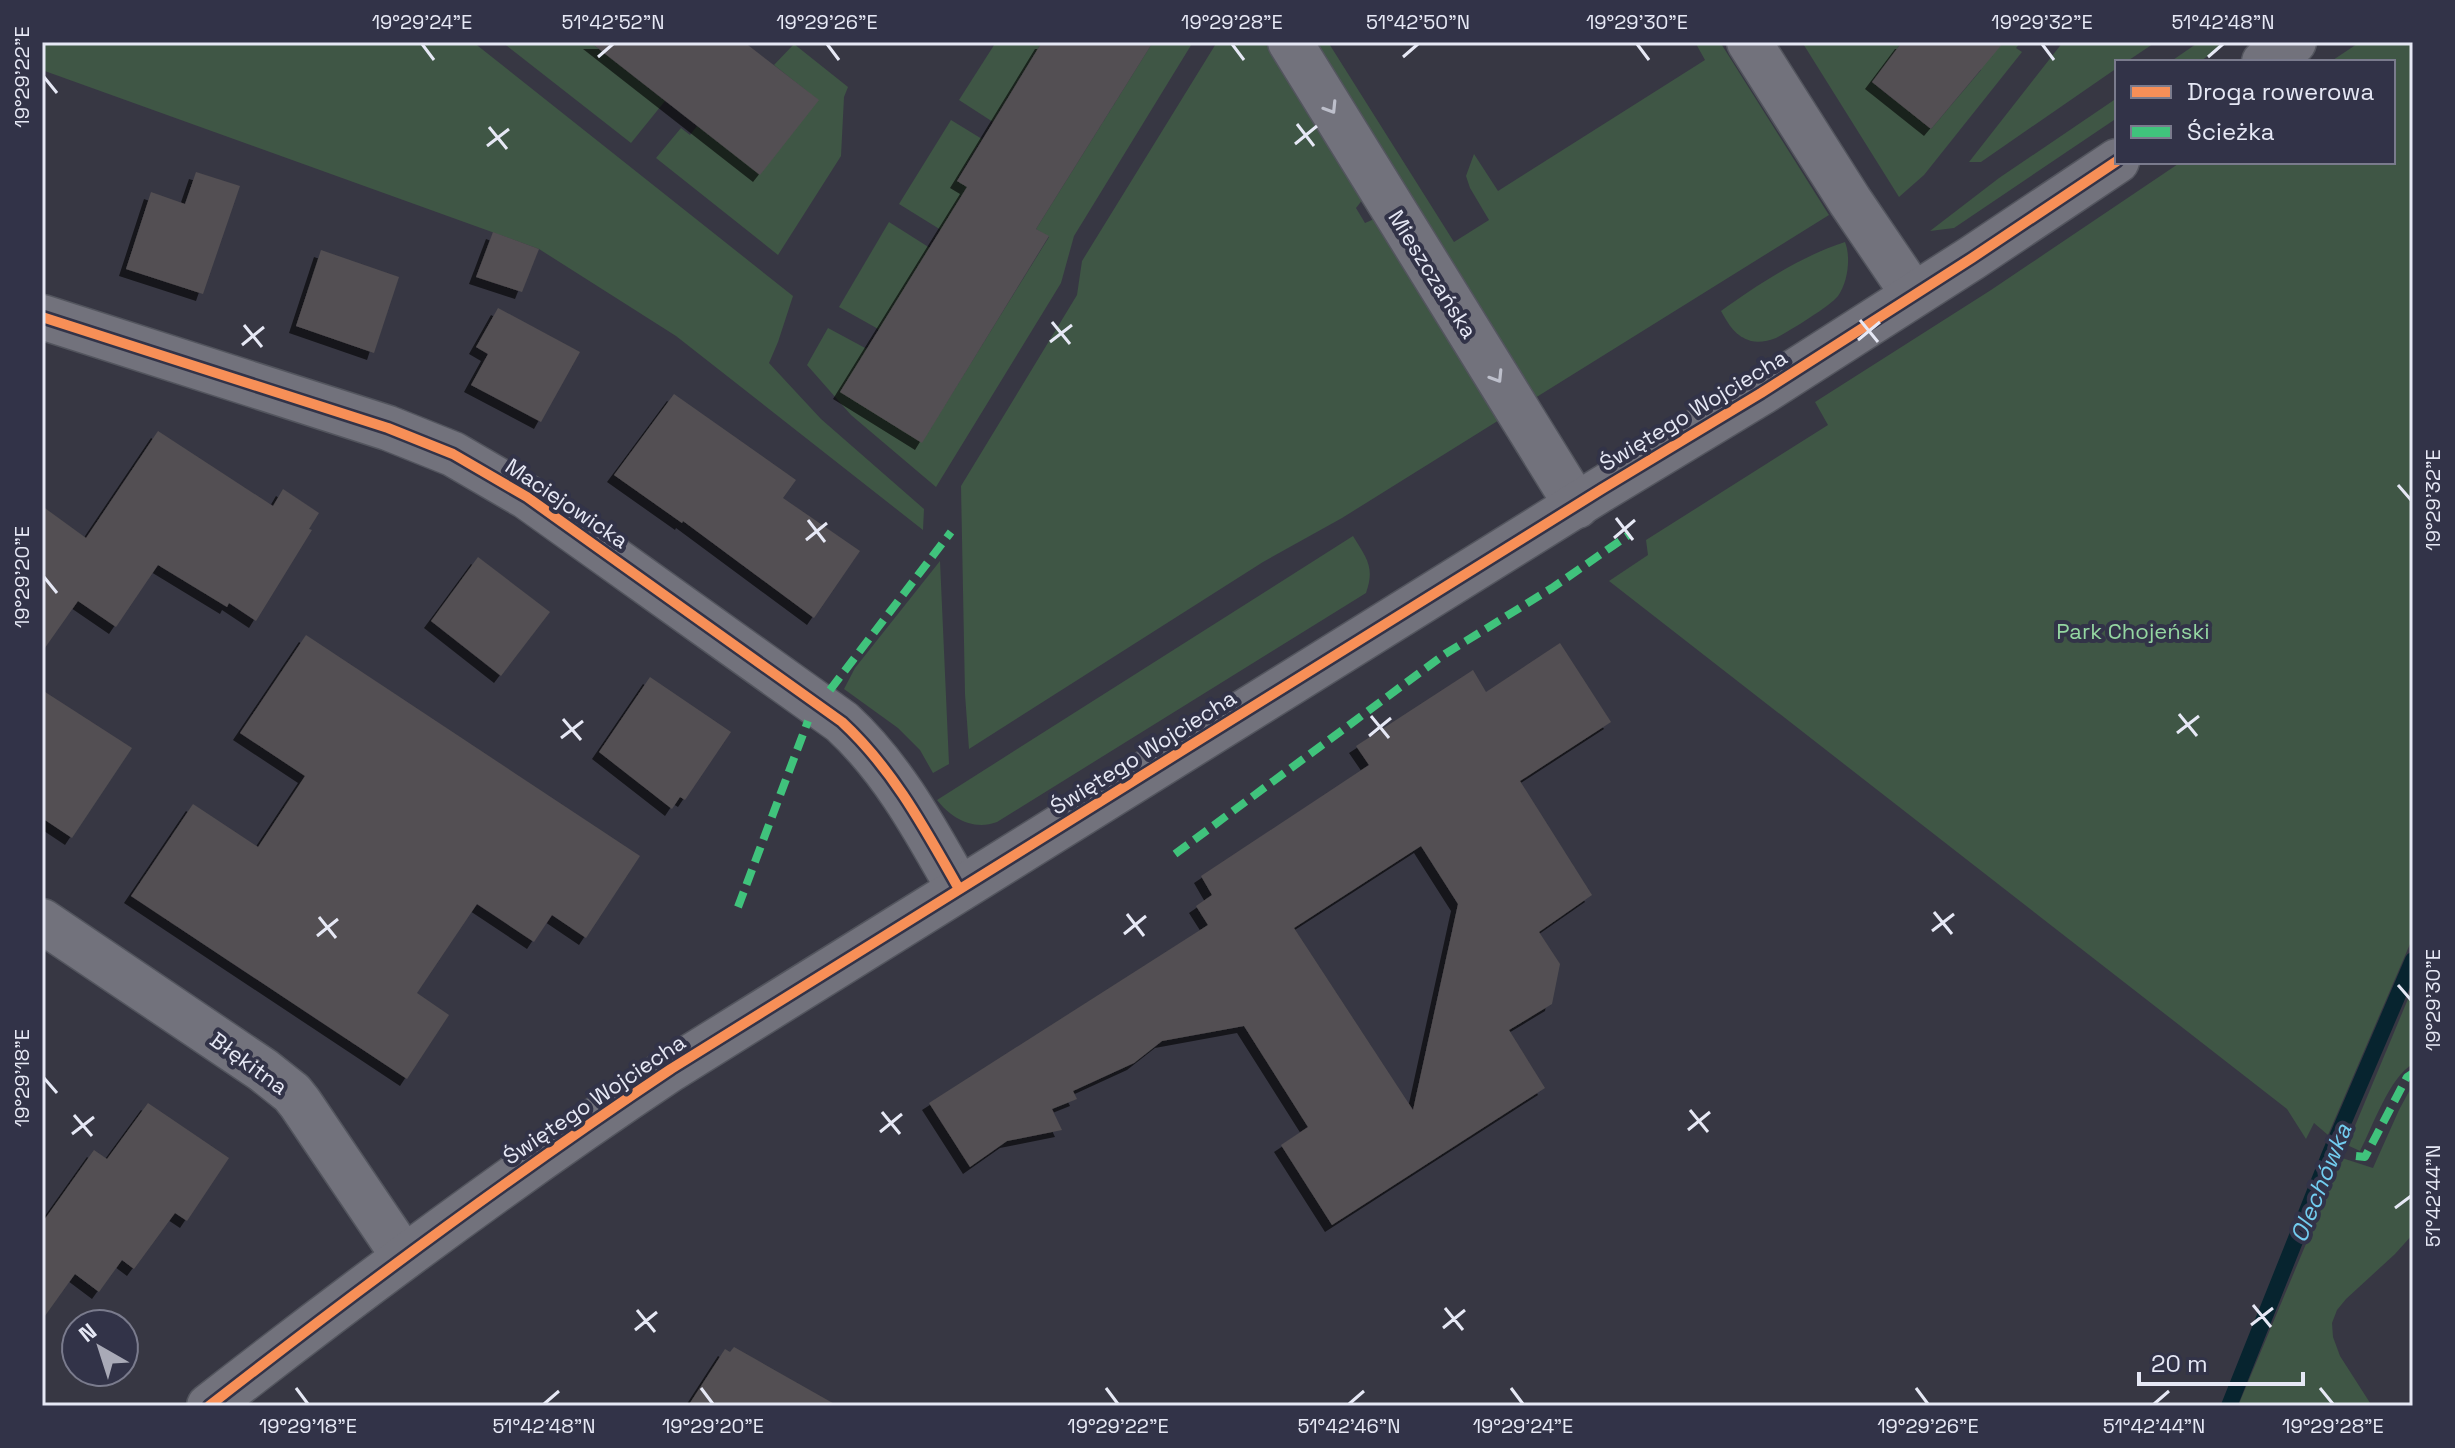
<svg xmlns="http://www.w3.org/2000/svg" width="2455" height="1448" viewBox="0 0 2455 1448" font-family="'Space Grotesk',sans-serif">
	<defs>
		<filter id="shadow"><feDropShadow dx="-7" dy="7" stdDeviation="0" flood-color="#0009"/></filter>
	</defs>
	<rect width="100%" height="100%" fill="#373743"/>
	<g fill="#3f5645">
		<path d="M 42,42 L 473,42 L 793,296 L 778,342 L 769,363 L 821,419 L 924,509 L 923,530 L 676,336 L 539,249 L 42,70 Z"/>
		<path d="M 502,42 L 590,42 L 665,101 L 631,143 Z"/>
		<path d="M 996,42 L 1042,42 L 993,122 L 959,100 Z"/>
		<path d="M 1153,42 L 1193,42 L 1074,236 L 1061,283 L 936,487 L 851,415 L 807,365 L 828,328 L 867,349 L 841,392 L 922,442 L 1049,237 L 1036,229 Z"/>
		<path d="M 1217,42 L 1272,42 L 1367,194 L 1356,208 L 1365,223 L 1381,216 L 1504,417 L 1342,518 L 1263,562 L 969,749 L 965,694 L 961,486 L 1077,295 L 1082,261 Z"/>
		<path d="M 1310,42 L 1328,42 L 1454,242 L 1489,220 L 1470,188 L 1466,176 L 1474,154 L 1498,191 L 1705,60 L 1695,42 L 1720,42 L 1829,215 L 1535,398 Z"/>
		<path d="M 1802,42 L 1902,42 L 1872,82 L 1931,129 L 1981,70 L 1968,42 L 2021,42 L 2016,48 L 2022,52 L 1924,175 L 1899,197 Z"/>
		<path d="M 2063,42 L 2156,42 L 2126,62 L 2117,62 L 2117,68 L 1981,162 L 1969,162 Z"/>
		<path d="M 2199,42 L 2229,42 L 2199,62 L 2170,62 Z"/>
		<path d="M 2360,42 L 2413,42 L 2413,937 L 2328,1135 L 2314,1123 L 2306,1139 L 2287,1109 L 1609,581 L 1648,555 L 1646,540 L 1828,425 L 1815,402 L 1991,290 L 2181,162 L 2393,162 L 2393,62 L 2330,62 Z"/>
		<path d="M 794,44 L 848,87 L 844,97 L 841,156 L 778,255 L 656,158 L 681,128 L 690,135 L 697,126 L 760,174 L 818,100 L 774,65 Z"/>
		<path d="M 2117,98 L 2117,118 L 1954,228 L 1930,231 L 1999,178 Z"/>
		<path d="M 951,120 L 982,139 L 957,180 L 967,187 L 941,230 L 899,204 Z"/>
		<path d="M 889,222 L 930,248 L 880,330 L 839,307 Z"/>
		<path d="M 1845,242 C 1851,257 1848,282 1838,296 C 1829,307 1789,331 1776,338 C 1768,341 1759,343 1751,341 C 1736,337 1728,324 1721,311 C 1757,285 1803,255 1845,242 Z"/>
		<path d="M 1353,536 C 1367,559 1375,567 1366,593 L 997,822 C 973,831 951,818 937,800 Z"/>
		<path d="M 940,561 L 949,764 L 933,773 L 920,750 L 898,728 L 844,689 L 855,668 Z"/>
		<path d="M 2413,987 L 2413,1064 C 2390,1076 2372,1128 2360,1151 L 2347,1145 Z"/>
		<path d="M 2413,1084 L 2413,1234 L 2395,1254 L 2346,1299 L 2337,1310 L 2332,1323 L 2333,1337 L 2340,1356 L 2372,1406 L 2238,1406 L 2342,1158 L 2373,1168 L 2399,1110 Z"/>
	</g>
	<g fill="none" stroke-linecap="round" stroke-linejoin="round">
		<path stroke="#07242f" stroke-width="16" d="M 2229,1406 L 2329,1156 L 2413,960"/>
	</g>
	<g fill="#534f52" fill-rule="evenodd" filter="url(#shadow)">
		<path d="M 590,42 L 744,42 L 819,100 L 760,175 Z"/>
		<path d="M 1042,42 L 1153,42 L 1036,229 L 1049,236 L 922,443 L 840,392 L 967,187 L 957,181 Z"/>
		<path d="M 1902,42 L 2004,42 L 1931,129 L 1872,82 Z"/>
		<path d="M 196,172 L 240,186 L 203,294 L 126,269 L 151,192 L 185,204 Z"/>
		<path d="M 493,232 L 539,249 L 522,292 L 476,277 Z"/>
		<path d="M 321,250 L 399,277 L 374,353 L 296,326 Z"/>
		<path d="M 498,308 L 580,352 L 541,422 L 471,385 L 488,354 L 476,347 Z"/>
		<path d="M 674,394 L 796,480 L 783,498 L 860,551 L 814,618 L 683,521 L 682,523 L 614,475 Z"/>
		<path d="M 158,431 L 273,506 L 283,489 L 319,513 L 309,529 L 312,530 L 256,621 L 229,603 L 227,607 L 158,565 L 116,627 L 78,601 L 42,652 L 42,506 L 86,538 Z"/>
		<path d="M 478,557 L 550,612 L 501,676 L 431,621 Z"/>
		<path d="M 306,635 L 640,856 L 586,938 L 552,915 L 534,942 L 477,904 L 417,993 L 449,1015 L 407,1079 L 131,896 L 193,804 L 258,847 L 305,776 L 240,733 Z"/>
		<path d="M 1560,643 L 1611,722 L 1520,781 L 1592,895 L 1539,932 L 1560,964 L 1552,1004 L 1509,1030 L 1545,1088 L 1332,1225 L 1281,1145 L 1308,1127 L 1244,1026 L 1162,1041 L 1134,1063 L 1073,1091 L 1077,1099 L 1052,1109 L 1062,1130 L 1007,1141 L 970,1167 L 929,1103 L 1208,925 L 1196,906 L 1212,895 L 1201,876 L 1369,765 L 1356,746 L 1473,670 L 1486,692 ZM 1421,846 L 1458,904 L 1413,1110 L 1294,928 Z"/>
		<path d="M 650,677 L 731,732 L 685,800 L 680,797 L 672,809 L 599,752 Z"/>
		<path d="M 42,690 L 132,748 L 72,838 L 42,818 Z"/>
		<path d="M 148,1103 L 229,1158 L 187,1221 L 175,1213 L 134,1269 L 122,1260 L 99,1292 L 75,1274 L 42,1320 L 42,1223 L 94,1150 L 107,1159 Z"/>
		<path d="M 734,1347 L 838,1406 L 688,1406 L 725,1349 L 730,1352 Z"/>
	</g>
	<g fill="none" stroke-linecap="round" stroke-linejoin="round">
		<g stroke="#53555e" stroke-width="47">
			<g id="street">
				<path d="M 1290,42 L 1577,506"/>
				<path d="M 1749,42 L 1850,201 L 1913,294"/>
				<path d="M 42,317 L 388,428 L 453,454 L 527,497 L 842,722 C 893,769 925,829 959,889"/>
				<path d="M 42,921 L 263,1070 L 292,1093 L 300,1103 L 404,1257"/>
			</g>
		</g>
		<g stroke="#53555e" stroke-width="47">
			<g id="secondary">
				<path d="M 2264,62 L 2294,42"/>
				<path d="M 209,1406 C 359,1289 512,1175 671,1069 L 1602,489 L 1761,393 L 1972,258 L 2117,161"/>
			</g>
		</g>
		<use href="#street" stroke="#72727c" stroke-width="44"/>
		<use href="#secondary" stroke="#72727c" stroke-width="44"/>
		<g stroke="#40c37c" stroke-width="8" stroke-dasharray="16 8" stroke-linecap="butt">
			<path d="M 830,690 L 951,532"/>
			<path d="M 1175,854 L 1445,654 L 1552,588 L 1630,534"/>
			<path d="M 738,907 L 808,721"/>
			<path d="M 2356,1156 L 2365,1157 L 2407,1077 L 2413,1073"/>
		</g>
		<g stroke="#323348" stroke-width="15">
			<g id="cycleway">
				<path d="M 42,317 L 388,428 L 453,454 L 527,497 L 842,722 C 893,769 925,829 959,889"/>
				<path d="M 209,1406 C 359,1289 512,1175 671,1069 L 1602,489 L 1761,393 L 1972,258 L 2117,161"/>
			</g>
		</g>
		<use href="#cycleway" stroke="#f78f57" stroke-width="10"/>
	</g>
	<defs><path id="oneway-chevron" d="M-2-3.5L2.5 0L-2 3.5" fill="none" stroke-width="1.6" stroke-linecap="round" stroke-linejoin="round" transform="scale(2)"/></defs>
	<g stroke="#bdbfcb">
		<use href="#oneway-chevron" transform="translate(1331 108) rotate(58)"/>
		<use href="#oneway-chevron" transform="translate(1497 377) rotate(58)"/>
	</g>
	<path fill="none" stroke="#e6e8f5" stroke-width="3" d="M 422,44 L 434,60M 827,44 L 839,60M 1232,44 L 1244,60M 1637,44 L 1649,60M 2042,44 L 2054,60M 598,57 L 613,44M 1403,57 L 1418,44M 2208,57 L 2223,44M 44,77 L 57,93M 1297,124 L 1314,146M 489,127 L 507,149M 1295,144 L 1317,126M 487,146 L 509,129M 1860,320 L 1878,342M 1052,322 L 1070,344M 244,325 L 262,347M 1858,340 L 1880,322M 1050,342 L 1072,325M 242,345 L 264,327M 2398,485 L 2411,500M 1616,518 L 1633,540M 808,520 L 825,542M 1614,538 L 1635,520M 806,540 L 827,523M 44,577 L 57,593M 2179,714 L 2197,736M 1371,716 L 1389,738M 563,719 L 581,740M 2177,733 L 2199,716M 1369,736 L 1391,718M 561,738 L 583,721M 1934,912 L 1952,934M 1127,914 L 1144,936M 319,917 L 336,938M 1932,931 L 1954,914M 1124,934 L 1146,916M 317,936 L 338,919M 2398,985 L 2411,1000M 44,1078 L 57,1093M 1690,1110 L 1708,1132M 882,1112 L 900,1134M 74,1115 L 92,1136M 1688,1130 L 1710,1112M 880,1132 L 902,1114M 72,1134 L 94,1117M 2395,1208 L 2411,1196M 2253,1305 L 2271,1327M 1445,1308 L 1463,1330M 637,1310 L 655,1332M 2251,1325 L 2273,1308M 1443,1328 L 1465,1310M 635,1330 L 657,1312M 296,1388 L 308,1404M 701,1388 L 713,1404M 1106,1388 L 1118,1404M 1511,1388 L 1523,1404M 1916,1388 L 1928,1404M 2320,1388 L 2333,1404M 544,1404 L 559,1391M 1349,1404 L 1364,1391M 2154,1404 L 2169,1391"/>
	<g text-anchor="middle" stroke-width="8" stroke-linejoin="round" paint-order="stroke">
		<g font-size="22" fill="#e6e8f5" stroke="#323348">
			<text transform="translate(1433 274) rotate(58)" y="8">Mieszczańska</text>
			<text transform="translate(1693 410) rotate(-31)" y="8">Świętego Wojciecha</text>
			<text transform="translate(567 503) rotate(34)" y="8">Maciejowicka</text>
			<text transform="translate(1143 752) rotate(-32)" y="8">Świętego Wojciecha</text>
			<text transform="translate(249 1063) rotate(36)" y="8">Błękitna</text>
			<text transform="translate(594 1099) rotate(-34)" y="8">Świętego Wojciecha</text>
		</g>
		<g font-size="22" fill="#94d6a1" stroke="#323348">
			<text x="2133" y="639">Park Chojeński</text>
		</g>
		<g font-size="24" font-style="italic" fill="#72cdf0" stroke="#323348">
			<text transform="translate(2321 1183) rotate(-68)" y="8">Olechówka</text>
		</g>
	</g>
	<rect width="2455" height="1448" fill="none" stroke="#323348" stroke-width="88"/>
	<rect x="2115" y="60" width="280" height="104" fill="#323348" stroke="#7a7b8d" stroke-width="2"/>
	<rect x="2131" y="86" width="40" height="12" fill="#f78f57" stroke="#7a7b8d" stroke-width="2"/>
	<text x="2187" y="100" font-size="24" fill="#e6e8f5">Droga rowerowa</text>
	<rect x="2131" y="126" width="40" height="12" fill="#40c37c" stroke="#7a7b8d" stroke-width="2"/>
	<text x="2187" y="140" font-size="24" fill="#e6e8f5">Ścieżka</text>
	<g transform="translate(100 1348) rotate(321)"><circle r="38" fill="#323348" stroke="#7a7b8d" stroke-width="2"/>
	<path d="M0-6L14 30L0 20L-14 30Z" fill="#a9aab7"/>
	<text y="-12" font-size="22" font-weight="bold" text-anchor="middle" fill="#e6e8f5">N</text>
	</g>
	<path d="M2139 1372v12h164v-12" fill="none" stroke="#e6e8f5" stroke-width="4"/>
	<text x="2151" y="1372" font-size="24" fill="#e6e8f5" stroke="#323348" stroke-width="6" paint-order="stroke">20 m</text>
	<rect x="44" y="44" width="2367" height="1360" fill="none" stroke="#e6e8f5" stroke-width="3"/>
	<g font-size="20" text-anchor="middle" fill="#e6e8f5">
		<text x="422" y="29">19°29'24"E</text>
		<text x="613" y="29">51°42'52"N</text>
		<text x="827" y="29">19°29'26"E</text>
		<text x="1232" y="29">19°29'28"E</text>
		<text x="1418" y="29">51°42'50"N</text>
		<text x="1637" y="29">19°29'30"E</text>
		<text x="2042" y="29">19°29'32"E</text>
		<text x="2223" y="29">51°42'48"N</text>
		<text transform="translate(22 77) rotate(-90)" y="7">19°29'22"E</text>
		<text transform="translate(2433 500) rotate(-90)" y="7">19°29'32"E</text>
		<text transform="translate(22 577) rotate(-90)" y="7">19°29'20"E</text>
		<text transform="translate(2433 1000) rotate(-90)" y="7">19°29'30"E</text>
		<text transform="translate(22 1078) rotate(-90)" y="7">19°29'18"E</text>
		<text transform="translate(2433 1196) rotate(-90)" y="7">51°42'44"N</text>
		<text x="308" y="1433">19°29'18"E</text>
		<text x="544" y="1433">51°42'48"N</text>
		<text x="713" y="1433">19°29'20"E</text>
		<text x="1118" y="1433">19°29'22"E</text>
		<text x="1349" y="1433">51°42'46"N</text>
		<text x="1523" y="1433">19°29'24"E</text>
		<text x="1928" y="1433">19°29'26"E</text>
		<text x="2154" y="1433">51°42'44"N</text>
		<text x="2333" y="1433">19°29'28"E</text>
	</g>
</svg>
